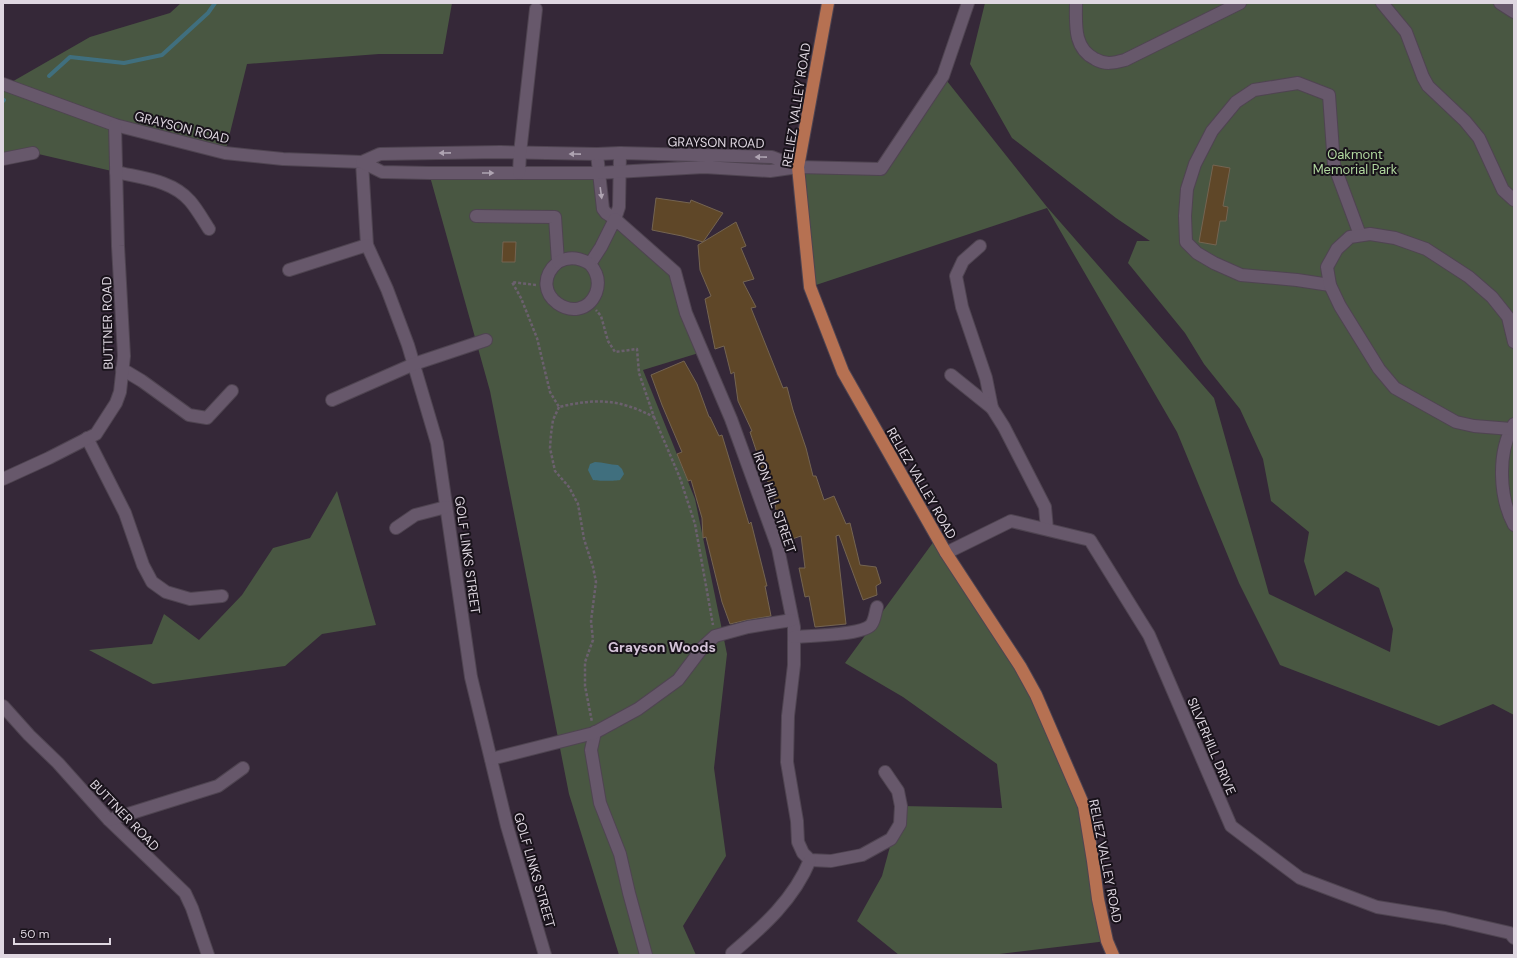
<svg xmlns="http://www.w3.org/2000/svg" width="1517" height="958" viewBox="0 0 1517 958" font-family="'DM Sans',sans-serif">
	<rect width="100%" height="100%" fill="#352838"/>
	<g fill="#495742">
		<path d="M 181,3 L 452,3 L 443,54 L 379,54 L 247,64 L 225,153 L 115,125 L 116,172 L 34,153 L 3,159 L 3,87 L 90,37 L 170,13 Z"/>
		<path d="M 985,3 L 1514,3 L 1514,715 L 1493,704 L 1439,726 L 1280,665 L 1239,583 L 1177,432 L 1047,208 L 810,287 L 798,168 L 881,169 L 943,76 L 1047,207 L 1214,398 L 1269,594 L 1390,652 L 1393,629 L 1379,588 L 1346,571 L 1315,596 L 1304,561 L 1309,532 L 1271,501 L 1263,459 L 1240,409 L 1204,364 L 1185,333 L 1128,263 L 1137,241 L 1150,241 L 1116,218 L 1012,138 L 970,64 Z"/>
		<path d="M 429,173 L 597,173 L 603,211 L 675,272 L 702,352 L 643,370 L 695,499 L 727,654 L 714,768 L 726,856 L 683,926 L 696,955 L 619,955 L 569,794 L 490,391 Z"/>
		<path d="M 337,491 L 376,625 L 322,634 L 285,666 L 153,684 L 89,650 L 152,644 L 164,614 L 199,640 L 242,595 L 273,548 L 310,538 Z"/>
		<path d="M 937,537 L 1020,666 L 1084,806 L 1107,941 L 991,955 L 899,955 L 857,921 L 882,876 L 901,806 L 1002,808 L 997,764 L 903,697 L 845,663 Z"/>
	</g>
	<path fill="#406f7e" d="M 595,462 C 603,462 610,465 618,465 L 622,469 L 624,474 L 620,480 C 616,481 597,481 593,480 L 588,470 L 590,464 Z"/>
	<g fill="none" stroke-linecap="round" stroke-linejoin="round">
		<g stroke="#406f7e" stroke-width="4">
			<path d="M 49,76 L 70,57 L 124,63 L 162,55 L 208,13 L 215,3"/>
			<path d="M 3,101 L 4,100"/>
		</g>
	</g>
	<g fill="#5f4728" stroke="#746451">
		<path d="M 1213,165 L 1230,168 L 1223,206 L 1228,207 L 1226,221 L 1220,221 L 1216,245 L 1199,242 Z"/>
		<path d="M 656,198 L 690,203 L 691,200 L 723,213 L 703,242 L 682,236 L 652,230 Z"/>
		<path d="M 736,222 L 746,246 L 741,248 L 754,279 L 743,282 L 756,307 L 751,308 L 783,388 L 787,387 L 793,410 L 806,448 L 813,476 L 816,476 L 824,500 L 834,496 L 846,524 L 850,523 L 860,565 L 876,567 L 881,583 L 876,586 L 877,595 L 863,600 L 839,535 L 836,536 L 846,624 L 815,627 L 809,596 L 805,597 L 799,568 L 805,568 L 801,536 L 789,540 L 786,516 L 777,520 L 773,481 L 768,482 L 760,465 L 761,465 L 750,432 L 752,431 L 738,401 L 734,372 L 731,374 L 724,346 L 715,349 L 705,299 L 711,296 L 700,270 L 698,245 Z"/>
		<path d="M 503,242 L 516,242 L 515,262 L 502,262 Z"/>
		<path d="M 684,361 L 697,384 L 709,417 L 710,417 L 719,436 L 722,435 L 749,524 L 751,522 L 767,586 L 765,586 L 771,616 L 747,620 L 730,624 L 722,602 L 706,537 L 703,538 L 702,518 L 691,480 L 688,481 L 677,454 L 682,452 L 662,405 L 651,375 Z"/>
	</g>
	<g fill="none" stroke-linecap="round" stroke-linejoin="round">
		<g stroke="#4f4451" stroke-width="14">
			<g id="minor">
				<path d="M 1076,3 C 1076,24 1073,48 1095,59 C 1105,65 1114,63 1125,60 L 1240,3"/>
				<path d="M 1382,3 L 1406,32 L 1423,77 L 1428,86 L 1465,121 L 1479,138 L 1503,190 L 1514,200"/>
				<path d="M 1500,3 L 1514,12"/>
				<path d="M 3,84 L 115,125 L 225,153 L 283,159 L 362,162 L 367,245 L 387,289 L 408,345 L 437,443 L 471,677 L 507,826 L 545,955"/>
				<path d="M 597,154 L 603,209 L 606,213 L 615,219 L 619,207 L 620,153"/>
				<path d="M 3,159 L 33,153"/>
				<path d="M 798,167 L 772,157 L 620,153 L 597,154 L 500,152 L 380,154 L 362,162 L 382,172 L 429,173 L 598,173 L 704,167 L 770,171 L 798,167 L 881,169 L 943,76 L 968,3"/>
				<path d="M 116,172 C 141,178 172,180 190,201 C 197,209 203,220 209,229"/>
				<path d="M 519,173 L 520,153 L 536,9"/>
				<path d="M 476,216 L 555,217 L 558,262 C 522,293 580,331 596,293 C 600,282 597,272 590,264 L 601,247 L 615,219 L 675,272 L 686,313 L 731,419 L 778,548 L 794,627 L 794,665 L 788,716 L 787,762 L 797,821 L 798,842 L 803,853 L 810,860 L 831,861 L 862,855 L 891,839 L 900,824 L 901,806 L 898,791 L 885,772"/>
				<path d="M 980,246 L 963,261 L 956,276 L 962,307 L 986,378 L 992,408 L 1004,427 L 1045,507 L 1047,529"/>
				<path d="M 558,262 C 569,256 579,257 590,264"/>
				<path d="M 289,270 L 367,245"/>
				<path d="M 1330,285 L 1297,280 L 1241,275 L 1214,263 L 1197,253 L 1186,242 L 1185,216 L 1187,189 L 1195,164 L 1212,131 L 1236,102 L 1254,90 L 1298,83 L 1329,95 L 1334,165 L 1360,235"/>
				<path d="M 122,369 L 142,381 L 189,415 L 207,418 L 232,391"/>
				<path d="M 951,375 L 992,408"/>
				<path d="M 332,400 L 414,364 L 486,340"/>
				<path d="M 1514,424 C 1497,452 1499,497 1514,525"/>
				<path d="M 1511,429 L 1474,426 L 1456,422 L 1395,388 L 1379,369 L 1340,306 L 1330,285 L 1327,267 L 1337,249 L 1350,237 L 1370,234 L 1395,238 L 1426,249 L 1469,277 L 1492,297 L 1508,317 L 1514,342"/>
				<path d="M 87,438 L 125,513 L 143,565 L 152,582 L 166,592 L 190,599 L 222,596"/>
				<path d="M 3,479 L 49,458 L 96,434 L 116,403 L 120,392 L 124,356 L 118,246 L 115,125"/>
				<path d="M 396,528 L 415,515 L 446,507"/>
				<path d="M 946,553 L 1011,521 L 1090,540 L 1149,635 L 1231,826 L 1300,878 L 1377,907 L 1445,918 L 1510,933 L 1514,938"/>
				<path d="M 794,637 C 809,636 862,635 871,625 C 875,620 875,613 877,607"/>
				<path d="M 3,706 L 29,735 L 58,763 L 109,820 L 185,893 L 192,908 L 208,955"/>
				<path d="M 595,732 L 591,750 L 600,803 L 620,854 L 629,893 L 646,955"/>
				<path d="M 491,759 L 594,733 L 638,709 L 678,680 L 703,647 L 715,636 L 748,627 L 792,620"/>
				<path d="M 109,820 L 218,786 L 243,768"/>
				<path d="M 732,953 C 764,926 794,899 810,860"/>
			</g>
		</g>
		<g stroke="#4f4451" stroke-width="14">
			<path id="major" d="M 828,3 L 798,167 L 810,287 L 843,372 L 946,553 L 1020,666 L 1036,695 L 1084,806 L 1093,861 L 1098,899 L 1107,941 L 1113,955"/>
		</g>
		<g stroke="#6b606e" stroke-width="2.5" stroke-dasharray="3 2" stroke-linecap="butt">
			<path d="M 536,285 L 512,282 L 521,298 L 537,338 L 550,392 L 559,407 C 597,398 619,399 654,417 L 639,373 L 637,349 L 615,352 L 608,341 L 601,316 L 596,310"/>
			<path d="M 559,407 L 553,420 L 551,434 L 550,448 L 555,471 L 569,487 L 578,504 L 584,539 L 593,567 L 596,582 L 591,621 L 593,640 L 585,662 L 585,686 L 592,722"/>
			<path d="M 654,417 L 680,478 L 695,524 L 713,625"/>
		</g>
		<use href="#minor" stroke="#67586b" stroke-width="12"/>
		<use href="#major" stroke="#b67152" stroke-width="12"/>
	</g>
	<defs><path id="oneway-solid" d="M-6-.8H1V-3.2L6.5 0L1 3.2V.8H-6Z"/></defs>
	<g fill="#afa4b2">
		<use href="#oneway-solid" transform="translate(445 153) rotate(179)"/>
		<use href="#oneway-solid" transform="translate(575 154) rotate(-179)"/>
		<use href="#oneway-solid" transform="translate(761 157) rotate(-179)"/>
		<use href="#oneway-solid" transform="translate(488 173)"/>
		<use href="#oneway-solid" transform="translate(601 193) rotate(82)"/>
	</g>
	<g text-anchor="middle" stroke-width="4" stroke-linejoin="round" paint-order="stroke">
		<g font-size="13" fill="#dfd7e1" stroke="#19131b">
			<text transform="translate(796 105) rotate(-81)" y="5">RELIEZ VALLEY ROAD</text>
			<text transform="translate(182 127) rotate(14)" y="5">GRAYSON ROAD</text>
			<text transform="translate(716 142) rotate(1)" y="5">GRAYSON ROAD</text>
			<text transform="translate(107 323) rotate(-91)" y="5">BUTTNER ROAD</text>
			<text transform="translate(922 483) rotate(60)" y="5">RELIEZ VALLEY ROAD</text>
			<text transform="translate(775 502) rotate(71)" y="5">IRON HILL STREET</text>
			<text transform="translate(468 555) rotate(82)" y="5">GOLF LINKS STREET</text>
			<text transform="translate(1212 746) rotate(67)" y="5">SILVERHILL DRIVE</text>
			<text transform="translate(125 815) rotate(46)" y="5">BUTTNER ROAD</text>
			<text transform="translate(1106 861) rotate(79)" y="5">RELIEZ VALLEY ROAD</text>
			<text transform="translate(535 870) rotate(74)" y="5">GOLF LINKS STREET</text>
		</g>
		<g font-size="13" fill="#b1d89f" stroke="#19131b">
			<text x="1355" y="159">Oakmont<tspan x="1355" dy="15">Memorial Park</tspan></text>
		</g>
		<g font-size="14" font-weight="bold" fill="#d5c4d9" stroke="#19131b">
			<text x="662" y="652">Grayson Woods</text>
		</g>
	</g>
	<rect width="1517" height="958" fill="none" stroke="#dfd7e1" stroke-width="8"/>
	<path d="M14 938v6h96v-6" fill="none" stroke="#dfd7e1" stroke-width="2"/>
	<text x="20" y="938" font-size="12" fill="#dfd7e1" stroke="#19131b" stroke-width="3" paint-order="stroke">50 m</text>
</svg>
